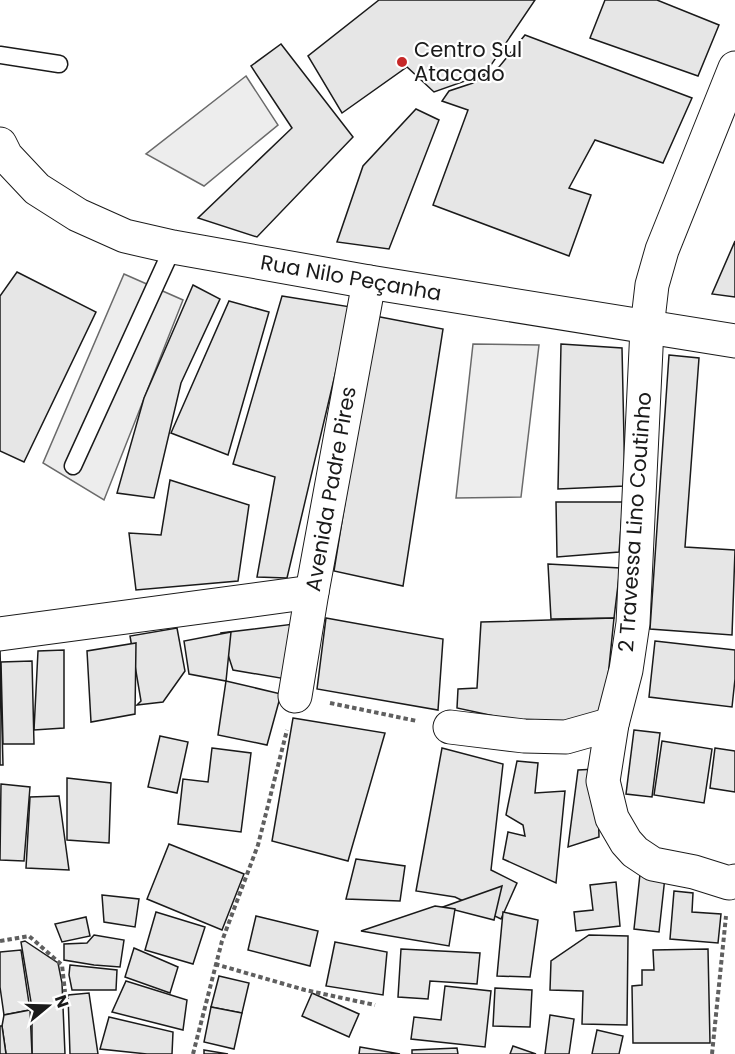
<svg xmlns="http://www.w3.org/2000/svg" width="735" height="1054" viewBox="0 0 735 1054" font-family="Poppins,sans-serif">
	<rect width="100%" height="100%" fill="#fff"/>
	<g fill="#ededed" stroke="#6a6a6a" stroke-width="1.5">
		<path d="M 246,76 L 278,125 L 204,186 L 146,154 Z"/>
		<path d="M 124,274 L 183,300 L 104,500 L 43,463 Z"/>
		<path d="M 473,344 L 539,345 L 521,497 L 456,498 Z"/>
	</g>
	<g fill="#e6e6e6" stroke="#1a1a1a" stroke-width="1.5">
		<path d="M 379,0 L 535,0 L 485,74 L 434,92 L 407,67 L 342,113 L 308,56 Z"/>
		<path d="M 605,0 L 657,0 L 719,25 L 698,76 L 590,38 Z"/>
		<path d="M 525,35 L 692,98 L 663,163 L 595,140 L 569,188 L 591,195 L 569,256 L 433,205 L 468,110 L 442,101 L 449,91 L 473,83 L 499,67 Z"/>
		<path d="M 281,44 L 353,137 L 257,237 L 198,218 L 292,128 L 251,66 Z"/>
		<path d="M 416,109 L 439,120 L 389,249 L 337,242 L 363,166 Z"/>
		<path d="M 735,241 L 735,297 L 712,294 Z"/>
		<path d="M 17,272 L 96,312 L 24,462 L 0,451 L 0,296 Z"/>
		<path d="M 193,285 L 220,299 L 181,383 L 154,498 L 117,493 L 144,398 Z"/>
		<path d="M 282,296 L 351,307 L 287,578 L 257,577 L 275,477 L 233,464 Z"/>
		<path d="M 229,301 L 269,312 L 228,455 L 171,433 Z"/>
		<path d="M 375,316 L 443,329 L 403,586 L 334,571 Z"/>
		<path d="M 561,344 L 622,348 L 625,486 L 558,489 Z"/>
		<path d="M 669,355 L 699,358 L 685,547 L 735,550 L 732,635 L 650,629 Z"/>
		<path d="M 170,480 L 249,505 L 238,581 L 136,590 L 129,533 L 161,535 Z"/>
		<path d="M 556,502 L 623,502 L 619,552 L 557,557 Z"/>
		<path d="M 548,564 L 620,568 L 614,618 L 551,619 Z"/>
		<path d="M 326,618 L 443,639 L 438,710 L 317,689 Z"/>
		<path d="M 614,618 L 604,716 L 556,723 L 508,719 L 457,708 L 458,689 L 477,688 L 481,622 Z"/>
		<path d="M 294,624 L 286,679 L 233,670 L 221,633 Z"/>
		<path d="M 177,628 L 185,671 L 163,702 L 137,705 L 141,701 L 130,636 Z"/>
		<path d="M 231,632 L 226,681 L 189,674 L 184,641 Z"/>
		<path d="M 655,641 L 735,650 L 735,679 L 732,707 L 649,697 Z"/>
		<path d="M 136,643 L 135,714 L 91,722 L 87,651 Z"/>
		<path d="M 0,649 L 3,765 L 0,765 Z"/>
		<path d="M 64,650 L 64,728 L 34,730 L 38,651 Z"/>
		<path d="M 32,661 L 34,744 L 3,744 L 1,662 Z"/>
		<path d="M 226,681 L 281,694 L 267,745 L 218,735 Z"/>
		<path d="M 293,718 L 385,733 L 348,861 L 272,841 Z"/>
		<path d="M 634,730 L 660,733 L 652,797 L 626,794 Z"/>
		<path d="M 160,736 L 188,742 L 177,793 L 148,787 Z"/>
		<path d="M 662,741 L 712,749 L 704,803 L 654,795 Z"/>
		<path d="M 212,748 L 251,753 L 241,832 L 178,824 L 183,779 L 208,782 Z"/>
		<path d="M 442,748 L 503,764 L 491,870 L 517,883 L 501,919 L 455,897 L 416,891 Z"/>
		<path d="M 715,748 L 735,751 L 735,792 L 710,788 Z"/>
		<path d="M 517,761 L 538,763 L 535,793 L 565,791 L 556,883 L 503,859 L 508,832 L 525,836 L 523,825 L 506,815 Z"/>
		<path d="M 597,769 L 599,837 L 568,847 L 578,770 Z"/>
		<path d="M 67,778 L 111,783 L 109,843 L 67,840 Z"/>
		<path d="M 1,784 L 30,787 L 24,861 L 0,860 Z"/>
		<path d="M 59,796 L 69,870 L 26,868 L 30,797 Z"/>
		<path d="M 169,844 L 244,874 L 222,930 L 147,899 Z"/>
		<path d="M 356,859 L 405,866 L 400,901 L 346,899 Z"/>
		<path d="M 640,874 L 665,877 L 659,932 L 634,929 Z"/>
		<path d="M 616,882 L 620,926 L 576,931 L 574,912 L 593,910 L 590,885 Z"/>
		<path d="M 502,886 L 494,920 L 443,907 Z"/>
		<path d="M 674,891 L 693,893 L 692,912 L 721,914 L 718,943 L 670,939 Z"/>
		<path d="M 102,895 L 139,899 L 135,927 L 104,922 Z"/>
		<path d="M 435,906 L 455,909 L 449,946 L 361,931 Z"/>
		<path d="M 156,912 L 205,927 L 193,964 L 145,950 Z"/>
		<path d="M 503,912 L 538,920 L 530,977 L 497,976 Z"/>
		<path d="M 256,916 L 318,931 L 310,966 L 248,950 Z"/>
		<path d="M 86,917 L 90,936 L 62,942 L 55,924 Z"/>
		<path d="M 94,935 L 124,940 L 120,967 L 94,965 L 64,960 L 64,944 L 87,943 Z"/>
		<path d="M 589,935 L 628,936 L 627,1025 L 582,1024 L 583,991 L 550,990 L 551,961 Z"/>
		<path d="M 25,941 L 58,963 L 62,983 L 65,1054 L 32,1054 L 32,1008 L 21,942 Z"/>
		<path d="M 335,942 L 387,952 L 383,995 L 326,986 Z"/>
		<path d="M 134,948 L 178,967 L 170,993 L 125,977 Z"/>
		<path d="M 401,949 L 480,953 L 477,984 L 430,981 L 428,999 L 398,997 Z"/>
		<path d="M 708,949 L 710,1043 L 633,1043 L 632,986 L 642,985 L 642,970 L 654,970 L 653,950 Z"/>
		<path d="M 21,950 L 30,1010 L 4,1015 L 0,987 L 0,952 Z"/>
		<path d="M 70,965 L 117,970 L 116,990 L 72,990 L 69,975 Z"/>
		<path d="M 219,976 L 249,983 L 242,1013 L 211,1007 Z"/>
		<path d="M 126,981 L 187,1000 L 183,1030 L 112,1012 Z"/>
		<path d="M 445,986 L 491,991 L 485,1047 L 411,1039 L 414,1017 L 441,1020 Z"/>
		<path d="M 495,988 L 532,990 L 530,1027 L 493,1026 Z"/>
		<path d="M 89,993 L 98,1054 L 70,1054 L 68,995 Z"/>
		<path d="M 312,993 L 359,1014 L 349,1037 L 302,1016 Z"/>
		<path d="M 211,1007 L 242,1013 L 234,1049 L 204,1042 Z"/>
		<path d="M 30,1010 L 32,1054 L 6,1054 L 2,1026 L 4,1015 Z"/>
		<path d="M 550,1015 L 574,1019 L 569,1054 L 545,1054 Z"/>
		<path d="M 109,1017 L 173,1032 L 172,1054 L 147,1054 L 100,1049 Z"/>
		<path d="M 0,1026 L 2,1026 L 6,1054 L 0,1054 Z"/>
		<path d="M 597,1030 L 623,1036 L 619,1054 L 592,1054 Z"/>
		<path d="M 513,1046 L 536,1054 L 510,1054 Z"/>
		<path d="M 360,1047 L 400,1054 L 359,1054 Z"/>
		<path d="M 457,1048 L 458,1054 L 412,1054 L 412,1050 Z"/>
		<path d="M 204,1050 L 228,1054 L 204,1054 Z"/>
	</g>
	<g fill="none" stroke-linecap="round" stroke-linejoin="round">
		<g stroke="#1a1a1a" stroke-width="19">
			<g id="lane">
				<path d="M 0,55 L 59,64"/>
				<path d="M 73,466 L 173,247"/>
			</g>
		</g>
		<g stroke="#1a1a1a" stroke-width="35">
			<g id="street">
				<path d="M 735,68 L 662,250 L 652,285 L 647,328 L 633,623 L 626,670 L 612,724 L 603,781 L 612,818 L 626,842 L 635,852 L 653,864 L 694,872 L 729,883 L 735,881"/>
				<path d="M 0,634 L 312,592"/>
				<path d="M 295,696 L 312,592 L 369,282"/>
				<path d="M 450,727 L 524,736 L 566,737 L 612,724"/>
			</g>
		</g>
		<g stroke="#1a1a1a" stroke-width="35">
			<path id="secondary" d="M 0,144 L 6,156 L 37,189 L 78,215 L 125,236 L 173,247 L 369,282 L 735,341"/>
		</g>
		<g stroke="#5f5f5f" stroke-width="4" stroke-dasharray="4.5 3" stroke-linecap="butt">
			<path d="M 330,703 L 417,721"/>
			<path d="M 0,941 L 29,936 L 62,965 L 65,992"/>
			<path d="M 215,964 L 305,990 L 375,1005"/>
			<path d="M 193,1054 L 222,941 L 258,845 L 287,730"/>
			<path d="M 712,1054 L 726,916"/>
		</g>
		<use href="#lane" stroke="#fff" stroke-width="16"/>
		<use href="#street" stroke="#fff" stroke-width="33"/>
		<use href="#secondary" stroke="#fff" stroke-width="33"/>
	</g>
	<circle fill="#c62828" stroke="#fff" stroke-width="2" cx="402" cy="62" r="6"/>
	<g text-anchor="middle" stroke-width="4.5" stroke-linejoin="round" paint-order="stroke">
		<g font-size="21" fill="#1a1a1a" stroke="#fff" text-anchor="start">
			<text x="414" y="57">Centro Sul<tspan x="414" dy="24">Atacado</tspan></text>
		</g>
		<g font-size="21" fill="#1a1a1a" stroke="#fff">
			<text transform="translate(351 278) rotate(10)" y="7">Rua Nilo Peçanha</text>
			<text transform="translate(331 489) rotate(-80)" y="7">Avenida Padre Pires</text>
			<text transform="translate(635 522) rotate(-86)" y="7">2 Travessa Lino Coutinho</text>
		</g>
	</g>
	<g transform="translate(48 1006) rotate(71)" stroke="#ffffff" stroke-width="4.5" paint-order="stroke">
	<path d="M0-4.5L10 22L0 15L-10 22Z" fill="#1a1a1a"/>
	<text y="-9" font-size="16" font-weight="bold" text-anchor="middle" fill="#1a1a1a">N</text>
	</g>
</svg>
